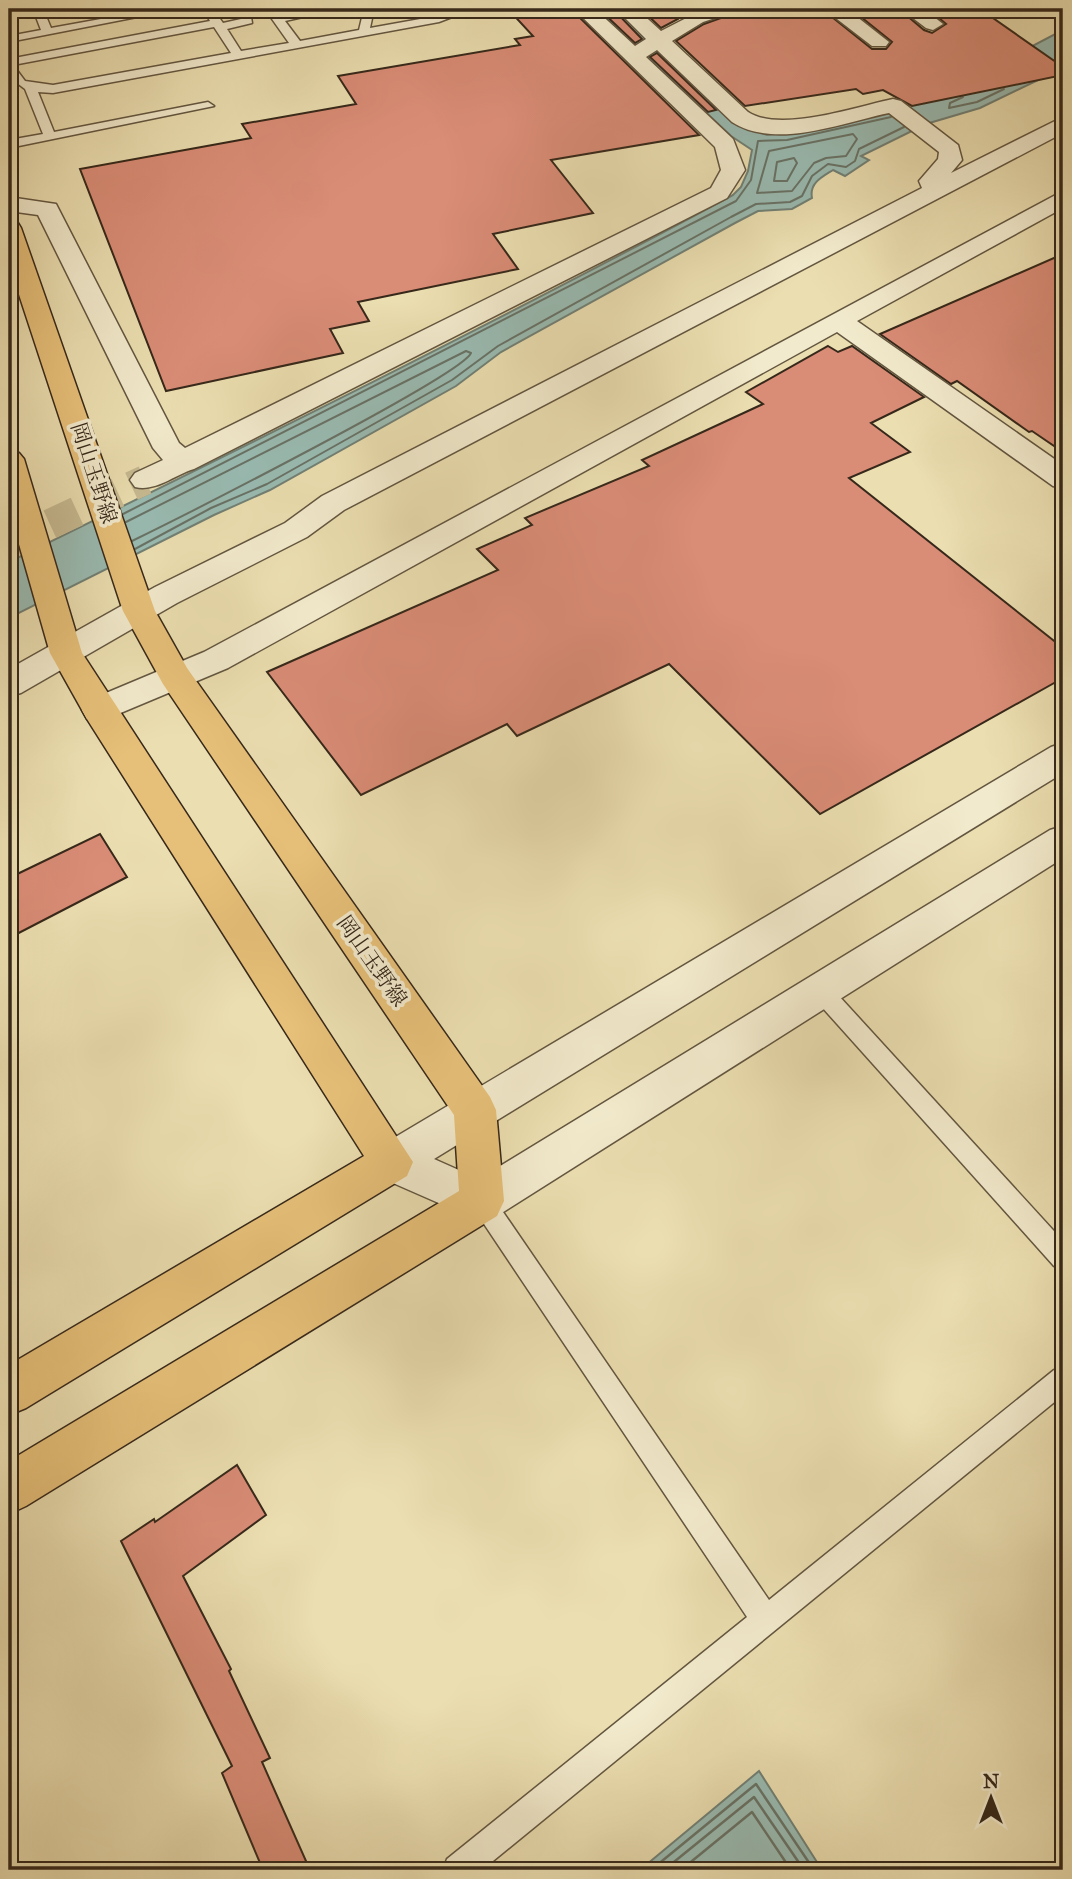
<svg xmlns="http://www.w3.org/2000/svg" width="1072" height="1879" viewBox="0 0 1072 1879" font-family="'IM FELL Great Primer','Noto Serif JP',serif">
	<rect width="100%" height="100%" fill="#ebdeb0"/>
	<filter id="stains"><feTurbulence type="fractalNoise" baseFrequency=".00286" numOctaves="4"/><feColorMatrix values="0 0 0 0 .2 0 0 0 0 .09 0 0 0 0 .02 0 0 0 .5 -.17"/></filter>
	<radialGradient id="worn" r=".72"><stop offset=".6" stop-color="#630" stop-opacity="0"/><stop offset="1" stop-color="#630" stop-opacity=".3"/></radialGradient>
	<g fill="#99bbb2" stroke="#718075" stroke-width="2">
		<path d="M 596,9 L 622,9 L 732,116 L 749,128 L 767,135 L 928,101 L 1063,30 L 1063,68 L 980,108 L 926,124 L 861,156 L 869,160 L 845,176 L 833,170 C 822,177 809,183 812,198 L 792,209 L 758,211 L 735,223 L 501,352 L 456,386 L 270,490 L 214,515 L 9,618 L 9,562 C 252,443 495,323 733,195 L 741,187 L 748,171 L 752,150 L 731,136 Z"/>
		<path d="M 759,1771 L 822,1870 L 640,1870 Z"/>
	</g>
	<g fill="none" stroke-linecap="round" stroke-linejoin="round">
		<g stroke="#687266" stroke-width="2">
			<path d="M 963,97 L 950,103 L 949,108 L 977,102 L 1004,89"/>
			<path d="M 853,134 L 857,139 L 846,156 L 826,158 L 814,163 L 792,191 L 757,193 L 769,151 Z"/>
			<path d="M 794,158 L 797,163 L 787,181 L 774,181 L 777,162 Z"/>
			<path d="M 123,514 L 736,201 L 751,180 L 758,141 L 787,140 L 891,117"/>
			<path d="M 126,522 L 466,351 L 471,353 C 461,376 175,520 132,541"/>
			<path d="M 135,549 L 211,508 L 267,484 L 452,380 L 498,346 L 731,217 L 756,204 L 790,202 L 802,196 L 812,176 L 828,164 L 846,167 L 855,161 L 859,149 L 904,127"/>
		</g>
		<g stroke="#687266" stroke-width="2.5">
			<path d="M 651,1870 L 756,1784 L 814,1870"/>
			<path d="M 664,1870 L 754,1797 L 804,1870"/>
			<path d="M 681,1870 L 752,1812 L 791,1870"/>
		</g>
	</g>
	<g fill="#d98c76" stroke="#36281a" stroke-width="2">
		<path d="M 508,9 L 571,9 L 699,135 L 551,160 L 593,213 L 493,234 L 518,269 L 358,302 L 369,321 L 330,329 L 343,353 L 166,391 L 80,169 L 251,138 L 242,124 L 356,104 L 338,76 L 520,45 L 515,39 L 533,36 Z"/>
		<path d="M 599,9 L 613,9 L 642,39 L 635,43 Z"/>
		<path d="M 641,9 L 677,9 L 678,19 L 661,28 Z"/>
		<path d="M 746,9 L 822,9 L 872,49 L 886,49 L 892,42 L 851,9 L 899,9 L 924,30 L 932,33 L 946,24 L 928,9 L 980,9 L 1063,67 L 1063,75 L 912,106 L 883,90 L 863,94 L 856,89 L 745,106 L 676,41 L 704,24 Z"/>
		<path d="M 657,53 L 716,110 L 708,112 L 650,57 Z"/>
		<path d="M 1063,254 L 1063,452 L 1032,431 L 1029,432 L 957,381 L 951,384 L 880,334 Z"/>
		<path d="M 828,346 L 838,352 L 852,346 L 924,397 L 871,423 L 910,452 L 849,478 L 1063,648 L 1063,678 L 820,814 L 669,664 L 517,736 L 507,724 L 361,795 L 267,672 L 498,570 L 477,549 L 532,525 L 525,518 L 649,466 L 642,460 L 763,404 L 746,392 Z"/>
		<path d="M 100,834 L 127,877 L 9,938 L 9,878 Z"/>
		<path d="M 237,1465 L 266,1515 L 183,1576 L 231,1669 L 229,1671 L 270,1758 L 262,1762 L 310,1870 L 263,1870 L 222,1773 L 232,1766 L 121,1541 L 154,1519 L 155,1522 Z"/>
	</g>
	<g fill="none" stroke-linecap="round" stroke-linejoin="round">
		<path stroke="#c7ba92" stroke-width="30" stroke-dasharray="30 15" stroke-linecap="butt" d="M 9,543 L 145,480"/>
		<g stroke="#635640" stroke-width="3">
			<g id="service">
				<path d="M 33,9 L 43,9 L 51,28 L 156,9 L 178,9 L 9,42 L 9,36 L 41,30 Z"/>
				<path d="M 203,9 L 213,9 L 223,23 L 241,19 L 246,9 L 256,9 L 251,17 L 252,23 L 227,29 L 241,51 L 289,43 L 272,19 L 278,16 L 317,9 L 339,9 L 285,21 L 300,41 L 359,30 L 364,9 L 374,9 L 370,28 L 437,16 L 458,9 L 473,9 L 439,22 L 53,93 L 38,92 L 54,132 L 208,102 L 214,106 L 9,148 L 9,140 L 43,134 L 25,89 L 9,77 L 9,59 L 210,21 ZM 214,27 L 231,53 L 53,85 L 25,81 L 13,65 Z"/>
				<path d="M 820,981 L 828,984 L 1063,1241 L 1063,1270 L 1054,1266 L 812,996 L 809,990 L 812,984 Z"/>
				<path d="M 482,1190 L 490,1193 L 769,1600 L 1054,1370 L 1063,1366 L 1063,1395 L 482,1870 L 443,1870 L 447,1859 L 747,1617 L 474,1209 L 470,1201 L 474,1193 Z"/>
			</g>
		</g>
		<g stroke="#635640" stroke-width="3">
			<g id="minor">
				<path d="M 574,9 L 595,9 L 635,46 L 646,39 L 616,9 L 637,9 L 661,31 L 704,9 L 733,9 L 730,13 L 703,22 L 672,41 L 748,112 C 780,133 855,107 893,99 L 901,101 L 958,145 L 962,160 L 951,173 L 1063,117 L 1063,133 L 344,510 L 307,537 L 177,603 L 21,693 L 9,696 L 9,669 L 155,587 L 285,523 L 322,496 L 922,188 L 919,181 L 938,159 L 939,152 L 889,113 C 841,123 776,150 732,122 L 657,50 L 646,57 L 733,139 L 745,170 L 727,198 L 194,469 C 174,475 156,492 135,487 L 130,480 L 135,473 L 163,460 L 153,448 L 38,215 L 9,211 L 9,197 L 56,204 L 179,443 L 185,448 L 711,188 L 721,170 L 715,147 Z"/>
				<path d="M 824,9 L 847,9 L 889,42 L 886,46 L 872,46 Z"/>
				<path d="M 901,9 L 924,9 L 943,24 L 933,30 L 926,28 Z"/>
				<path d="M 1063,191 L 1063,208 L 857,321 L 1063,465 L 1063,488 L 1053,486 L 837,332 L 228,668 L 99,722 L 87,719 L 82,710 L 87,701 L 204,652 Z"/>
			</g>
		</g>
		<g stroke="#635640" stroke-width="3">
			<path id="tertiary" d="M 1063,743 L 1063,773 L 434,1159 L 479,1179 L 1050,830 L 1063,826 L 1063,858 L 497,1216 L 482,1222 L 377,1176 L 371,1162 L 377,1148 L 1051,747 Z"/>
		</g>
		<g stroke="#36281a" stroke-width="3">
			<g id="primary">
				<path d="M 9,221 L 18,223 L 21,228 L 155,611 L 187,668 L 490,1097 L 496,1110 L 504,1201 L 497,1216 L 26,1506 L 9,1514 L 9,1461 L 459,1191 L 454,1115 L 163,684 L 123,611 L 9,264 Z"/>
				<path d="M 9,450 L 19,453 L 24,459 L 82,653 L 413,1162 L 407,1176 L 26,1408 L 9,1415 L 9,1365 L 364,1156 L 87,719 L 50,653 L 9,509 Z"/>
			</g>
		</g>
		<use href="#service" fill="#f2eacc" fill-rule="evenodd"/>
		<use href="#minor" fill="#f2eacc" fill-rule="evenodd"/>
		<use href="#tertiary" fill="#f2eacc" fill-rule="evenodd"/>
		<use href="#primary" fill="#e6bf78" fill-rule="evenodd"/>
	</g>
	<g text-anchor="middle" stroke-width="7" stroke-linejoin="round" paint-order="stroke">
		<g font-size="21" fill="#36281a" stroke="#f2eacc">
			<text transform="translate(94 473) rotate(72)" y="7">岡山玉野線</text>
			<text transform="translate(372 961) rotate(55)" y="7">岡山玉野線</text>
		</g>
	</g>
	<rect width="1072" height="1879" fill="none" stroke="#ebdeb0" stroke-width="35"/>
	<rect x="10" y="10" width="1051" height="1858" fill="none" stroke="#36281a" stroke-width="3.5"/>
	<rect x="18" y="18" width="1037" height="1844" fill="none" stroke="#36281a" stroke-width="2"/>
	<g transform="translate(991 1798)" stroke="#f2eacc" stroke-width="5" paint-order="stroke">
	<path d="M0-5L12 26L0 18L-12 26Z" fill="#36281a"/>
	<text y="-10" font-size="19" font-weight="bold" text-anchor="middle" fill="#36281a">N</text>
	</g>
	<rect width="100%" height="100%" filter="url(#stains)"/>
	<rect width="100%" height="100%" fill="url(#worn)"/>
</svg>
